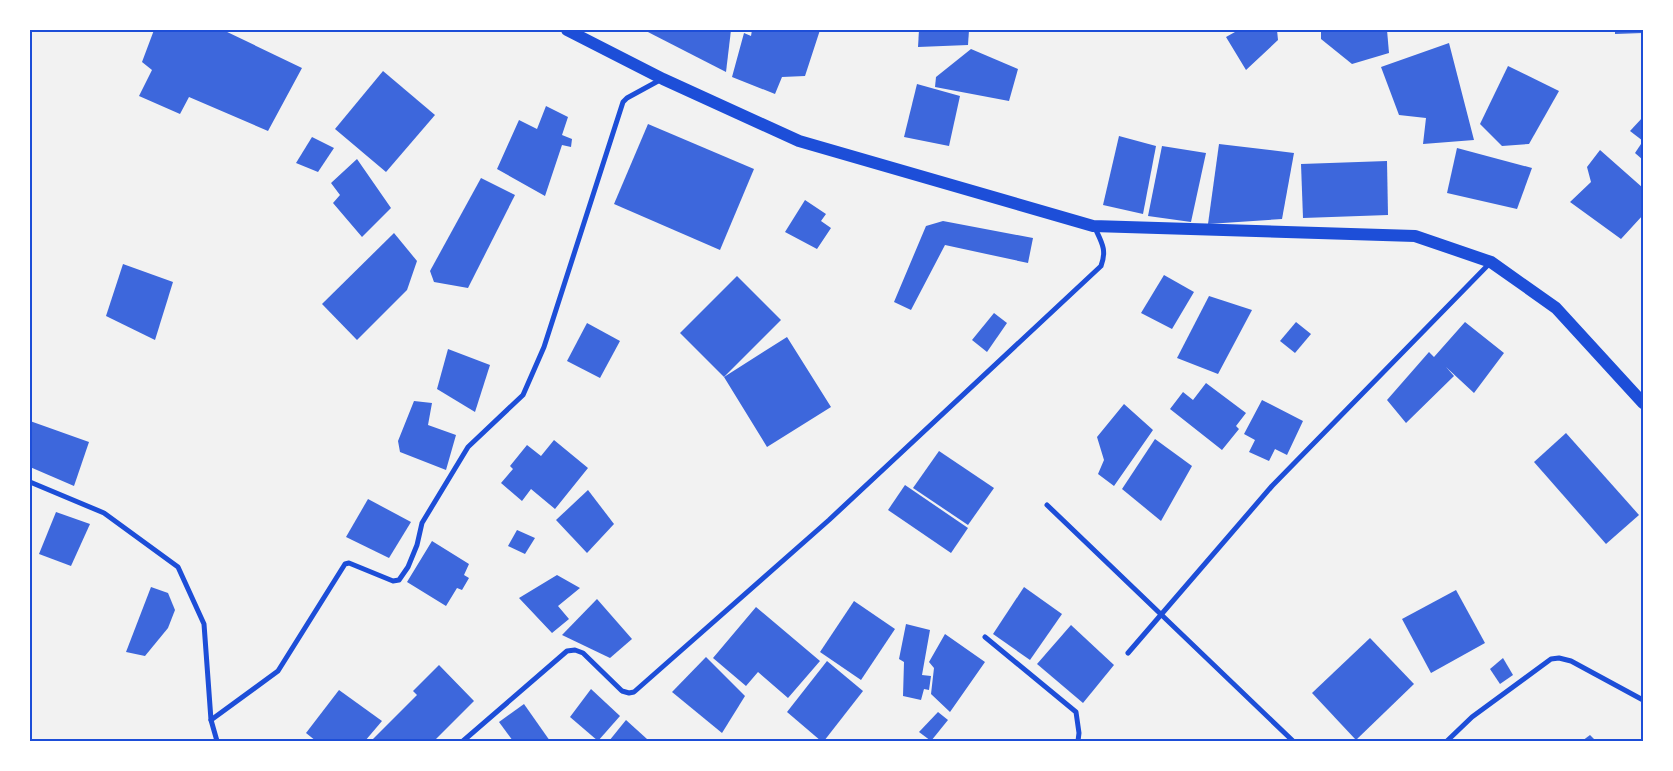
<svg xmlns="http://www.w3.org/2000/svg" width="1673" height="771" viewBox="0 0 1673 771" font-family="Barlow,sans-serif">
	<rect width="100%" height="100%" fill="#f2f2f2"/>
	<g fill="#3d67dc">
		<path d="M 154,30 L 223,30 L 302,68 L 268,131 L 189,97 L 180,114 L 139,96 L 152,70 L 142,62 Z"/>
		<path d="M 644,30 L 731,30 L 726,72 Z"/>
		<path d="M 752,30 L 820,30 L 805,76 L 782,77 L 775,94 L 732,77 L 744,33 L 751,36 Z"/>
		<path d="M 919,30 L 969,30 L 968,45 L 918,47 Z"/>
		<path d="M 1233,30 L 1277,30 L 1278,40 L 1246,70 L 1226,37 L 1235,32 Z"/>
		<path d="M 1321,30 L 1387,30 L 1389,53 L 1352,64 L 1321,39 Z"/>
		<path d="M 1615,30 L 1643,30 L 1643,33 L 1615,34 Z"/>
		<path d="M 1449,43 L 1474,140 L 1423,144 L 1426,118 L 1399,115 L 1381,67 Z"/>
		<path d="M 971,49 L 1018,69 L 1009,101 L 935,87 L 936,77 Z"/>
		<path d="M 1508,66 L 1559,91 L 1529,144 L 1502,146 L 1480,124 Z"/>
		<path d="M 383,71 L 435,115 L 386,172 L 335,129 Z"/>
		<path d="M 917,84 L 960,96 L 949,146 L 904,137 Z"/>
		<path d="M 546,106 L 568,117 L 562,135 L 572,139 L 571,147 L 562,145 L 545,196 L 497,169 L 519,120 L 537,129 Z"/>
		<path d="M 1643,117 L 1643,141 L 1630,131 Z"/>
		<path d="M 648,124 L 754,169 L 720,250 L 614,204 Z"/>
		<path d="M 1119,136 L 1156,146 L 1143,214 L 1103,205 Z"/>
		<path d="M 312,137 L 334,148 L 318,172 L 296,163 Z"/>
		<path d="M 1643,141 L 1643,160 L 1635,153 Z"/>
		<path d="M 1219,144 L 1294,153 L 1282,219 L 1208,224 Z"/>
		<path d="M 1162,146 L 1206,153 L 1191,222 L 1148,216 Z"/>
		<path d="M 1457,148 L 1532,168 L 1517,209 L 1447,193 Z"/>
		<path d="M 1600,150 L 1643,188 L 1643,215 L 1621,239 L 1570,202 L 1591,182 L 1587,167 Z"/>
		<path d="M 357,159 L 391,208 L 362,237 L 333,203 L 340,195 L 331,183 Z"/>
		<path d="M 1387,161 L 1388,215 L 1303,218 L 1301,164 Z"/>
		<path d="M 481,178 L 515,195 L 468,288 L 434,282 L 430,271 Z"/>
		<path d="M 805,200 L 826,214 L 821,221 L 831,228 L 817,249 L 785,232 Z"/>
		<path d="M 943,221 L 1033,238 L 1028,263 L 945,245 L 911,310 L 894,302 L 926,226 Z"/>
		<path d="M 394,233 L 417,261 L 407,290 L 357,340 L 322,304 Z"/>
		<path d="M 123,264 L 173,282 L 155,340 L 106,316 Z"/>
		<path d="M 1164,275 L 1194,292 L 1172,329 L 1141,313 Z"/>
		<path d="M 737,276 L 781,320 L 724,377 L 787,337 L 831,407 L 767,447 L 724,377 L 680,333 Z"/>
		<path d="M 1209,296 L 1252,310 L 1218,374 L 1177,358 Z"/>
		<path d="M 994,313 L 1007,323 L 987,352 L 972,340 Z"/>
		<path d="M 1296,322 L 1311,334 L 1295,353 L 1280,341 Z"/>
		<path d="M 1465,322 L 1504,353 L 1474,393 L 1446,367 L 1454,376 L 1406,423 L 1387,400 L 1429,352 L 1434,357 Z"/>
		<path d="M 587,323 L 620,341 L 600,378 L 567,361 Z"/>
		<path d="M 448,349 L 490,365 L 475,412 L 437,389 Z"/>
		<path d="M 1206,383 L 1246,413 L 1236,426 L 1239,429 L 1222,450 L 1170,409 L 1183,392 L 1193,400 Z"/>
		<path d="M 1262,400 L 1303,421 L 1287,455 L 1275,449 L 1269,461 L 1249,452 L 1255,440 L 1244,434 Z"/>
		<path d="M 414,401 L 432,403 L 428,425 L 456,435 L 446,470 L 400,452 L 398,441 Z"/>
		<path d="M 1124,404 L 1153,430 L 1114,486 L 1098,474 L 1104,460 L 1097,437 Z"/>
		<path d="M 30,421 L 89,442 L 74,486 L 30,467 Z"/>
		<path d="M 1566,433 L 1639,515 L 1606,544 L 1534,462 Z"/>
		<path d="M 1155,439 L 1192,466 L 1161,521 L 1122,489 Z"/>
		<path d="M 554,440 L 588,468 L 555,509 L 531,489 L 522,501 L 501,483 L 513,469 L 510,466 L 527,445 L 541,456 Z"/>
		<path d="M 939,451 L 994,488 L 968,525 L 913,488 Z"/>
		<path d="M 905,485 L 968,528 L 951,553 L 888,510 Z"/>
		<path d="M 588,490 L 614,524 L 587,553 L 556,520 Z"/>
		<path d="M 368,499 L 411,522 L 389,558 L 346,537 Z"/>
		<path d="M 56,512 L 90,524 L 71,566 L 39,554 Z"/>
		<path d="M 517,530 L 535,538 L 525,554 L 508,546 Z"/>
		<path d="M 432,541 L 469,564 L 464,575 L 469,578 L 462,590 L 457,588 L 446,606 L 407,582 Z"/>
		<path d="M 557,575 L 580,588 L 558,606 L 569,619 L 552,633 L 519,598 Z"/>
		<path d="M 151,587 L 168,593 L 175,610 L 168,628 L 145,656 L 126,652 Z"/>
		<path d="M 1024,587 L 1062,614 L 1030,660 L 993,634 Z"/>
		<path d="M 1456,590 L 1485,643 L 1431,673 L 1402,619 Z"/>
		<path d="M 597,599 L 632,639 L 610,658 L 562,635 Z"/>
		<path d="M 854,601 L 895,629 L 861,680 L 820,652 Z"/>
		<path d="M 756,607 L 820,661 L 788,698 L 758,672 L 746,686 L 713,658 Z"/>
		<path d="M 906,624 L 930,630 L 922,675 L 931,676 L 929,690 L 924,689 L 921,700 L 903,696 L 904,662 L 899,659 Z"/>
		<path d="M 1071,625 L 1114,665 L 1083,703 L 1037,664 Z"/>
		<path d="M 945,634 L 985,662 L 950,712 L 931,694 L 934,668 L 929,662 Z"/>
		<path d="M 1370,638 L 1414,684 L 1356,740 L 1312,693 Z"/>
		<path d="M 706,657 L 745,696 L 722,733 L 672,692 Z"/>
		<path d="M 1503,658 L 1513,675 L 1500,684 L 1490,669 Z"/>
		<path d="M 827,661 L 863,691 L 824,741 L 821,741 L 787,712 Z"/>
		<path d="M 439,665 L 474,701 L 434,741 L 371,741 L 417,695 L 413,691 Z"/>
		<path d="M 591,689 L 620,716 L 598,741 L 570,717 Z"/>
		<path d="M 339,690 L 382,721 L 365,741 L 316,741 L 306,733 Z"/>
		<path d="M 524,704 L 550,741 L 513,741 L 499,722 Z"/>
		<path d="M 938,712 L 948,720 L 931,741 L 919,732 Z"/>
		<path d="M 626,720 L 647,739 L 644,741 L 609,741 Z"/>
		<path d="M 1590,735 L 1596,741 L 1582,741 Z"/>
	</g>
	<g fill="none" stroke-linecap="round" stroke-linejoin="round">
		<g stroke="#1d4ed8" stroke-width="5">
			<path d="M 30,482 L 104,513 L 178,567 L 204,624 L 211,720 L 217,741"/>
			<path d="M 1047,505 L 1293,741"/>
			<path d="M 985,637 L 1076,712 L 1079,733 L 1078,741"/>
			<path d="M 1128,653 L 1272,486 L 1490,263"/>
			<path d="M 211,720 L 278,671 L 345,564 L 349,563 L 393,581 L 399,580 L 408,567 L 417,545 L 422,523 L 468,447 L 523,395 L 544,347 L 623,102 L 627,98 L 660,80"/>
			<path d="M 463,741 L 567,651 L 575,650 L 583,653 L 622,691 L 629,693 L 634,692 L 829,520 L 1101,266 C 1107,250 1102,243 1095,228"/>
			<path d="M 1447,741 L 1472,717 L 1551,659 L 1559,658 L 1571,661 L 1643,700"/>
		</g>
		<path stroke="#1d4ed8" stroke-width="12" d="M 567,30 L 663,79 L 799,141 L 1093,226 L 1415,236 L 1491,262 L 1556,308 L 1643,403"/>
	</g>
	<rect width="1673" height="771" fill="none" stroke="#ffffff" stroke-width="62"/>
	<rect x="31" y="31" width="1611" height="709" fill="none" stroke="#1d4ed8" stroke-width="2"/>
</svg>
